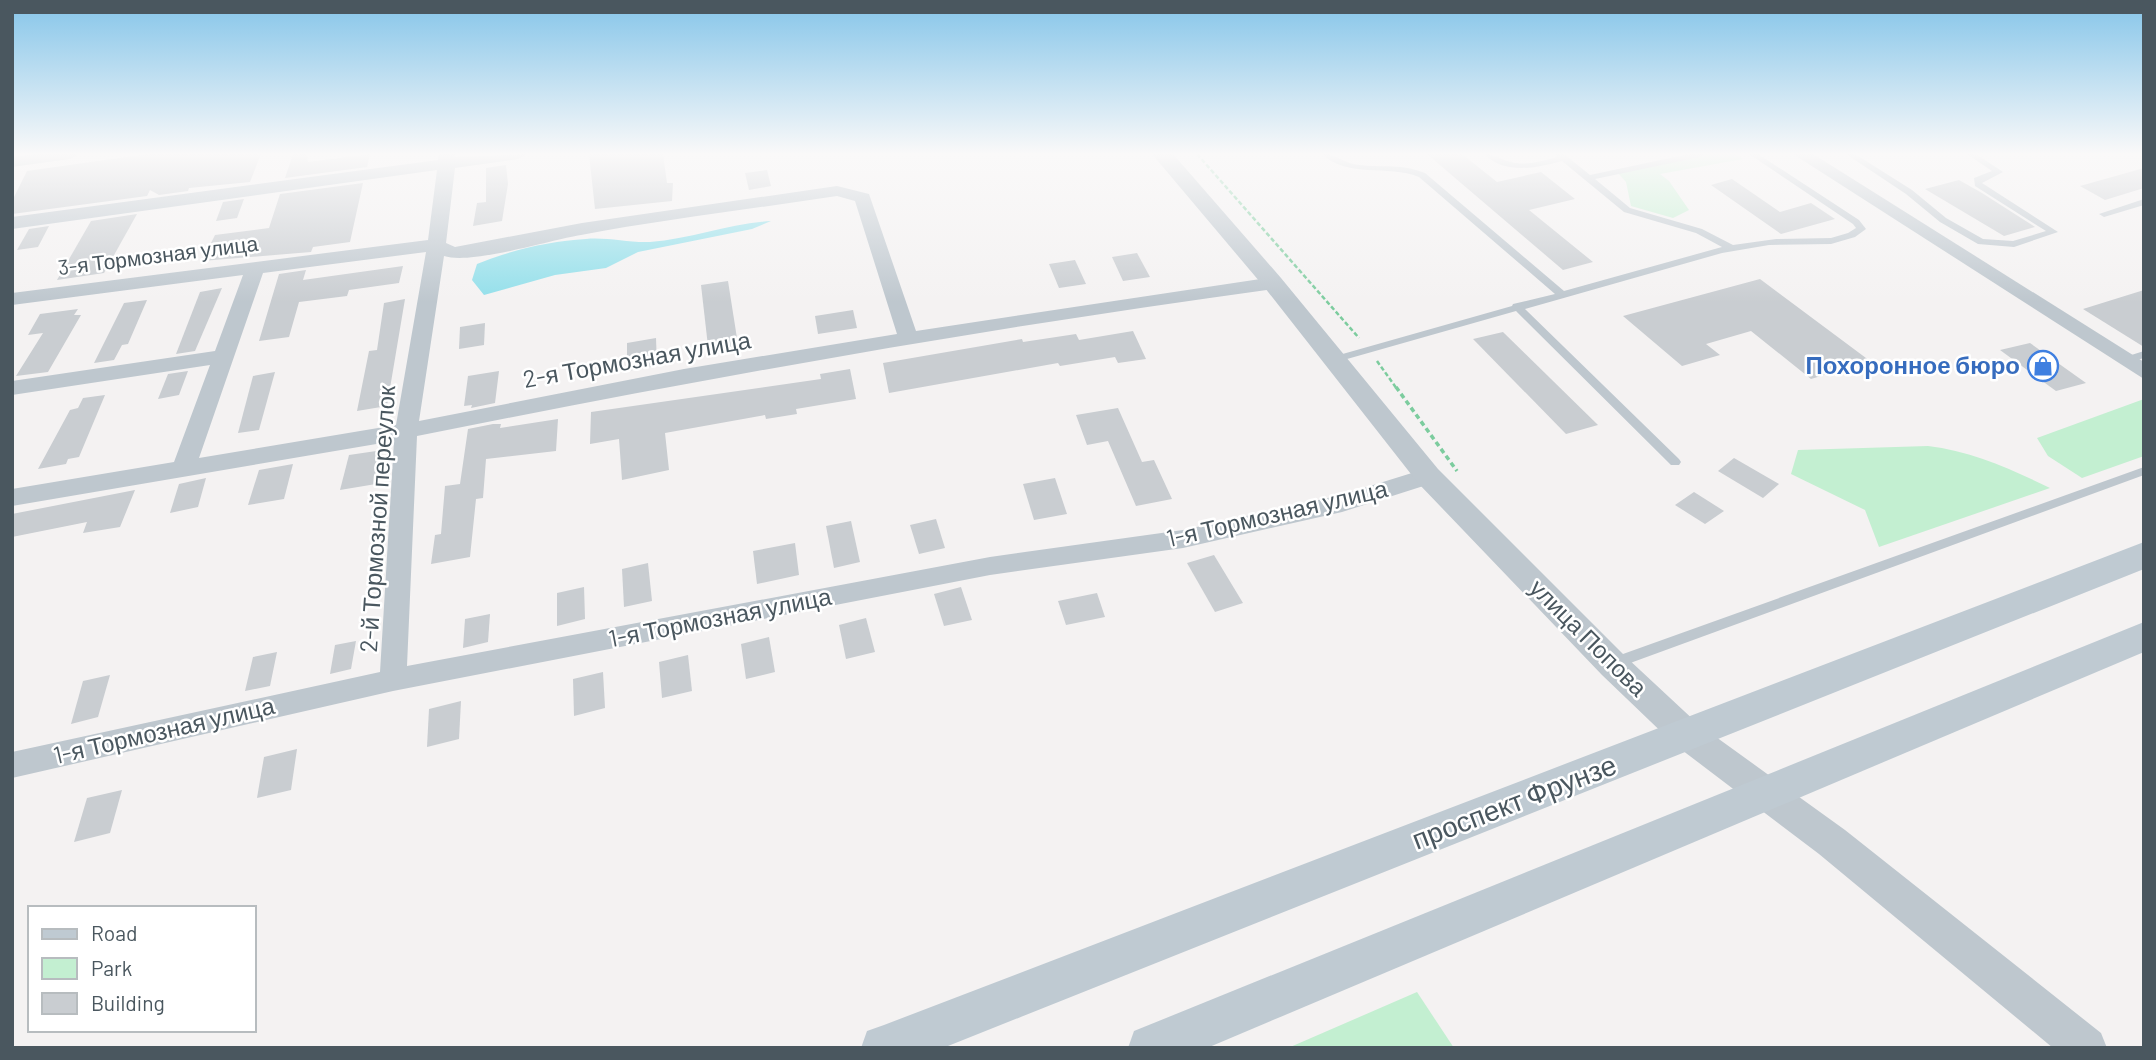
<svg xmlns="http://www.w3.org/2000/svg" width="2156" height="1060" viewBox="0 0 2156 1060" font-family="Barlow,sans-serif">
	<rect width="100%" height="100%" fill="#f4f2f2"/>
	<g fill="#c3efd1">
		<path d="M 1705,154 L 1735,154 L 1743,159 L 1660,174 L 1669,181 L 1689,210 L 1673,218 L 1631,206 L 1626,182 L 1618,173 Z"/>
		<path d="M 2144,399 L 2144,456 L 2082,478 L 2048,456 L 2037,438 Z"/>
		<path d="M 1928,446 C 1971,451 2011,469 2050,488 L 1879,547 L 1865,510 L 1791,474 L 1798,450 Z"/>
		<path d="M 1417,992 L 1454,1048 L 1288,1048 Z"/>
	</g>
	<path fill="#92dfea" d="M 771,221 L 752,229 L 638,252 L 606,268 L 555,275 L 484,295 L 472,280 L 477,264 C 511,250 550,241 586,239 C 607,237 629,243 650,242 C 691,239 730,223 771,221 Z"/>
	<g fill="#c9cdd1">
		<path d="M 147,154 L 261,154 L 250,182 L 189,188 L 188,191 L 159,195 L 150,190 L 147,196 L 12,214 L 12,201 L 27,171 Z"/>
		<path d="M 293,154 L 307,154 L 308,162 L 370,154 L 367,167 L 285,178 Z"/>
		<path d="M 589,154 L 663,154 L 667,183 L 673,183 L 672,201 L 595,209 Z"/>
		<path d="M 1427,154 L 1462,154 L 1497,182 L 1541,172 L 1575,199 L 1529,210 L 1593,262 L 1563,270 Z"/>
		<path d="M 506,165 L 508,184 L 502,221 L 473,226 L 477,203 L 486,202 L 486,168 Z"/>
		<path d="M 2144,168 L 2144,188 L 2105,200 L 2080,186 Z"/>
		<path d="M 767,170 L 771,186 L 749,190 L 745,173 Z"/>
		<path d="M 1732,179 L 1780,212 L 1811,203 L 1835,219 L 1781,234 L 1711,185 Z"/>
		<path d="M 1959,180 L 1982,193 L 2035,227 L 2004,236 L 1925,189 Z"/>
		<path d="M 363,183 L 350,242 L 313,247 L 311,252 L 202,261 L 215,235 L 269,228 L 280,194 Z"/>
		<path d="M 244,199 L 237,218 L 216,221 L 223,202 Z"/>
		<path d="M 137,214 L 104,273 L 57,280 L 91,221 Z"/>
		<path d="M 49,226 L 38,247 L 17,250 L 29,229 Z"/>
		<path d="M 1137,253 L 1150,277 L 1123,281 L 1112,257 Z"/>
		<path d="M 1075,260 L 1086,284 L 1059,288 L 1049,264 Z"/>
		<path d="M 403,266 L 399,283 L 349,290 L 347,296 L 299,302 L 289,337 L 259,341 L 279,274 L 306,270 L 303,280 Z"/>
		<path d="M 1760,279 L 1870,361 L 1811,379 L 1751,331 L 1706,344 L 1720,355 L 1682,366 L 1623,316 Z"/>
		<path d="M 728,281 L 739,351 L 709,355 L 701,285 Z"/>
		<path d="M 222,288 L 195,351 L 176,354 L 200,292 Z"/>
		<path d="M 2144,290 L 2144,347 L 2083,309 Z"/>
		<path d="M 405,299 L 387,406 L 357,411 L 369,351 L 377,350 L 384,303 Z"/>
		<path d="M 147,300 L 128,344 L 122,345 L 114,360 L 94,363 L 124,303 Z"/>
		<path d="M 78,309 L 74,315 L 81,315 L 48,372 L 16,376 L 43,333 L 28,335 L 40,314 Z"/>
		<path d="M 853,310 L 857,328 L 818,334 L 815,316 Z"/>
		<path d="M 485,323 L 484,345 L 459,349 L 460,327 Z"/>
		<path d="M 1133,331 L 1146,359 L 1118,363 L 1115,357 L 1060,366 L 1058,363 L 889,393 L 883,363 L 1022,339 L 1023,342 L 1076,334 L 1079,340 Z"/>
		<path d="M 1503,332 L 1598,425 L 1566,434 L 1473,339 Z"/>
		<path d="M 656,338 L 657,366 L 627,371 L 627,343 Z"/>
		<path d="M 2030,343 L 2086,383 L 2056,391 L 2000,350 Z"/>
		<path d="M 850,369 L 856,399 L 796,409 L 797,414 L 766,419 L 765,415 L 665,433 L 669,470 L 622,480 L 619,439 L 590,444 L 591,412 L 821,379 L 820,374 Z"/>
		<path d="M 188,371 L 179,395 L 158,399 L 168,374 Z"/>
		<path d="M 499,371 L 495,403 L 471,408 L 472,405 L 464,406 L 468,376 Z"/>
		<path d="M 275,372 L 259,430 L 238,433 L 253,376 Z"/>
		<path d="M 105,395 L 79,457 L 68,459 L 66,464 L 38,469 L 70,410 L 78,408 L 83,398 Z"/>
		<path d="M 1118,408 L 1142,462 L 1154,460 L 1172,499 L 1136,506 L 1108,441 L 1087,445 L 1076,415 Z"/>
		<path d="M 558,419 L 556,451 L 486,459 L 483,498 L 476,499 L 470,557 L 431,564 L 435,535 L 441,534 L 445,486 L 460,484 L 468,429 L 493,424 L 501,424 L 500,428 Z"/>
		<path d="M 383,450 L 376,484 L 340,490 L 349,455 Z"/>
		<path d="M 1734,458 L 1779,484 L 1763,498 L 1718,471 Z"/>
		<path d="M 293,464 L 284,499 L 248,505 L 259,470 Z"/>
		<path d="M 206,478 L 198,507 L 170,513 L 179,484 Z"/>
		<path d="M 1055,478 L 1067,514 L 1034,520 L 1023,484 Z"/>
		<path d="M 135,490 L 120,527 L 83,533 L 87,522 L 12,537 L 12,514 Z"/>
		<path d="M 1694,492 L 1724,511 L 1705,524 L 1675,505 Z"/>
		<path d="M 936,519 L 945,548 L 919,554 L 910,525 Z"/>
		<path d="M 851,521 L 860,562 L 834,568 L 826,526 Z"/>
		<path d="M 795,543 L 799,575 L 757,584 L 753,551 Z"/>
		<path d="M 1214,555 L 1243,603 L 1215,612 L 1187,563 Z"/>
		<path d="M 648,563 L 652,601 L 624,607 L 622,569 Z"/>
		<path d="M 584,587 L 585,619 L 557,626 L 557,593 Z"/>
		<path d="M 961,587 L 972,620 L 944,626 L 934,594 Z"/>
		<path d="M 1097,593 L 1105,617 L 1066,625 L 1058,601 Z"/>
		<path d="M 490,614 L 488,642 L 463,648 L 465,619 Z"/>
		<path d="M 866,618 L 875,652 L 846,659 L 839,625 Z"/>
		<path d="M 769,637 L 775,672 L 746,679 L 741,644 Z"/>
		<path d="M 356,641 L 351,669 L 330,674 L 335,645 Z"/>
		<path d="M 277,652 L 270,686 L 245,691 L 253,657 Z"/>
		<path d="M 688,655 L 692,691 L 662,698 L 659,662 Z"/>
		<path d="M 603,672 L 605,708 L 574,716 L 573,679 Z"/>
		<path d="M 110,675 L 98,717 L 71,724 L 83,681 Z"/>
		<path d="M 461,701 L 459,739 L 427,747 L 429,709 Z"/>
		<path d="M 297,749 L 291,790 L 257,798 L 264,757 Z"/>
		<path d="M 122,790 L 110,833 L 74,842 L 87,798 Z"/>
	</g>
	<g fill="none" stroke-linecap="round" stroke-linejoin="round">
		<g stroke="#7ccc9e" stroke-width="2.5" stroke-dasharray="4.5 2.5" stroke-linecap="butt">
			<path d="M 1197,154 L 1359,338"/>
			<path d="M 1377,361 L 1397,389"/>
		</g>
		<path stroke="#7ccc9e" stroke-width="3.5" stroke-dasharray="5 3.5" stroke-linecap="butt" d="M 1396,387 L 1457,471"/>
		<g fill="#bec7ce" fill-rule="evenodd">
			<path d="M 1322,154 C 1334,153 1341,161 1353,164 C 1379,169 1397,162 1425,173 L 1564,291 L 1722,247 L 1696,233 L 1624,212 L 1562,161 C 1536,168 1505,175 1484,154 C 1495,154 1501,160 1511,162 C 1526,166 1543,161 1557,157 L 1555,154 L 1564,154 L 1590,175 L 1689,154 L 1704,154 L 1700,157 L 1595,179 L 1630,208 L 1702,229 L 1733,245 L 1776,239 L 1831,238 L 1848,233 L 1856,228 L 1853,224 L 1749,154 L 1758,154 L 1859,220 L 1866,229 L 1855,237 L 1831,244 L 1769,245 L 1722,253 L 1525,309 L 1679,459 L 1681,462 L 1679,465 L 1671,465 L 1516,311 L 1340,361 L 1332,361 L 1331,359 L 1332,357 L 1512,306 L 1513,304 L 1555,294 L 1419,177 C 1387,164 1349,179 1322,154 Z"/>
			<path d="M 1846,154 L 1855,154 L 1912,190 L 1946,218 L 1983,239 L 2013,241 L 2046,231 L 1975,186 L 1974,178 L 1992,171 L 1967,154 L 1976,154 L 2003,172 L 1982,183 L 2058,232 L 2014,247 L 1978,244 L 1940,222 L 1906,194 Z"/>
			<path d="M 2144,199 L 2144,205 L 2104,217 L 2099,214 Z"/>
			<path d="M 2144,351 L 2144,358 L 2126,363 L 2121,360 L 2122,358 Z"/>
			<path d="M 2144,467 L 2144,475 L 1633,662 C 1625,666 1618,672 1610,669 L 1608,665 L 1610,661 L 1623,654 Z"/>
		</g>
		<g fill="#bec7ce" fill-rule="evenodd">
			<path d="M 35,154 L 79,154 L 70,159 L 12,167 L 12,157 Z"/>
			<path d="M 439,154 L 455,154 L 455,157 L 527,154 L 518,159 L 455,168 L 446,243 L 455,247 L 582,223 L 837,186 L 869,194 L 916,331 L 1273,277 L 1283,283 L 1273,289 C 986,328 701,379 417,436 L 407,666 L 990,557 L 1183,530 L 1341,495 L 1428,468 L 1436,470 L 1440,476 L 1436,482 L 1342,512 L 1183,548 L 990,575 L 393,691 L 12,778 L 12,752 L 380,672 L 394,441 L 12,506 L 12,489 L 174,462 L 210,365 L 12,395 L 12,381 L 215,351 L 243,275 L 12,305 L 12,293 L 428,240 L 437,170 L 12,229 L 12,217 L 438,160 ZM 837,196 L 855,201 L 897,334 L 684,369 L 419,421 L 444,256 C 471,265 550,240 581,235 C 666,219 752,209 837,196 ZM 426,252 L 396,425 L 199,458 L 263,273 Z"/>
			<path d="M 1793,154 L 1813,154 L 2144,362 L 2144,379 Z"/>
		</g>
		<path fill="#bec7ce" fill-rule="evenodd" d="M 1152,154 L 1173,154 L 1281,278 L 1438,469 L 1626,657 L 1698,724 L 1845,830 L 2101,1033 L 2107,1048 L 2053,1048 L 1819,854 L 1674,744 L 1602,675 L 1418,483 L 1265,288 Z"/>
		<g fill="#bfcad2" fill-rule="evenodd">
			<path d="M 2144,542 L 2144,569 L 943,1048 L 861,1048 L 867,1031 L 884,1025 Z"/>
			<path d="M 2144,622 L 2144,652 L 1207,1048 L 1128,1048 L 1134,1031 Z"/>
		</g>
	</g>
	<linearGradient id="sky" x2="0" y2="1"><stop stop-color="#85c5e9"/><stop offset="0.51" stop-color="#faf9f9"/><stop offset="1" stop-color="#faf9f9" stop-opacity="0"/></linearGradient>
	<rect width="2156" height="302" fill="url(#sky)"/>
	<defs>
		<g id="shop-ring" transform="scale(1.575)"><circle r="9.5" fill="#fff" stroke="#3f7fe0" stroke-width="1.5"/><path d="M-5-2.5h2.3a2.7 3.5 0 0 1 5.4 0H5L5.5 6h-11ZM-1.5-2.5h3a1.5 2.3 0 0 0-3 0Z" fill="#3f7fe0"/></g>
	</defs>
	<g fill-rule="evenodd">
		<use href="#shop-ring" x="2043" y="366"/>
	</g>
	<g text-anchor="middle" stroke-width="5" stroke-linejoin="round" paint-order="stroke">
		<g font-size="21" fill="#4a575f" stroke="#fff">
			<text transform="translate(158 256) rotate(-7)" y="7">3-я Тормозная улица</text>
		</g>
		<g font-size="24" fill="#4a575f" stroke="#fff">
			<text transform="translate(637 360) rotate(-10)" y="8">2-я Тормозная улица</text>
			<text transform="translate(1277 514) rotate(-13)" y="8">1-я Тормозная улица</text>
			<text transform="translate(378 519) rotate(-86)" y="8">2-й Тормозной переулок</text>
			<text transform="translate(720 618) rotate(-11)" y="8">1-я Тормозная улица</text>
			<text transform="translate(1588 638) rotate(45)" y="8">улица Попова</text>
			<text transform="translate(164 731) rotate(-13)" y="8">1-я Тормозная улица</text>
		</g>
		<g font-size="24" font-weight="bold" fill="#366cbe" stroke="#fff" text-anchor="end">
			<text x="2020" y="374">Похоронное бюро</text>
		</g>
		<g font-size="28" fill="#4a575f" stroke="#fff">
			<text transform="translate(1514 802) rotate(-21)" y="10">проспект Фрунзе</text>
		</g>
	</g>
	<rect width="2156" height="1060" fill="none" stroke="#4a575f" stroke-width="28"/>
	<rect x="28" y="906" width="228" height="126" fill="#ffffff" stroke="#b7bcbf" stroke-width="2"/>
	<rect x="42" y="929" width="35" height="10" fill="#bfcad2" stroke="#b7bcbf" stroke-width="2"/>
	<text x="91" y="941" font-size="21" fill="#4a575f">Road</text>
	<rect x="42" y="958" width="35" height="21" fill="#c3efd1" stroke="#b7bcbf" stroke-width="2"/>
	<text x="91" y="976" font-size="21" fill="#4a575f">Park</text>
	<rect x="42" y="993" width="35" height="21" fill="#c9cdd1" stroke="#b7bcbf" stroke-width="2"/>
	<text x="91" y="1011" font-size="21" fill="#4a575f">Building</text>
</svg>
